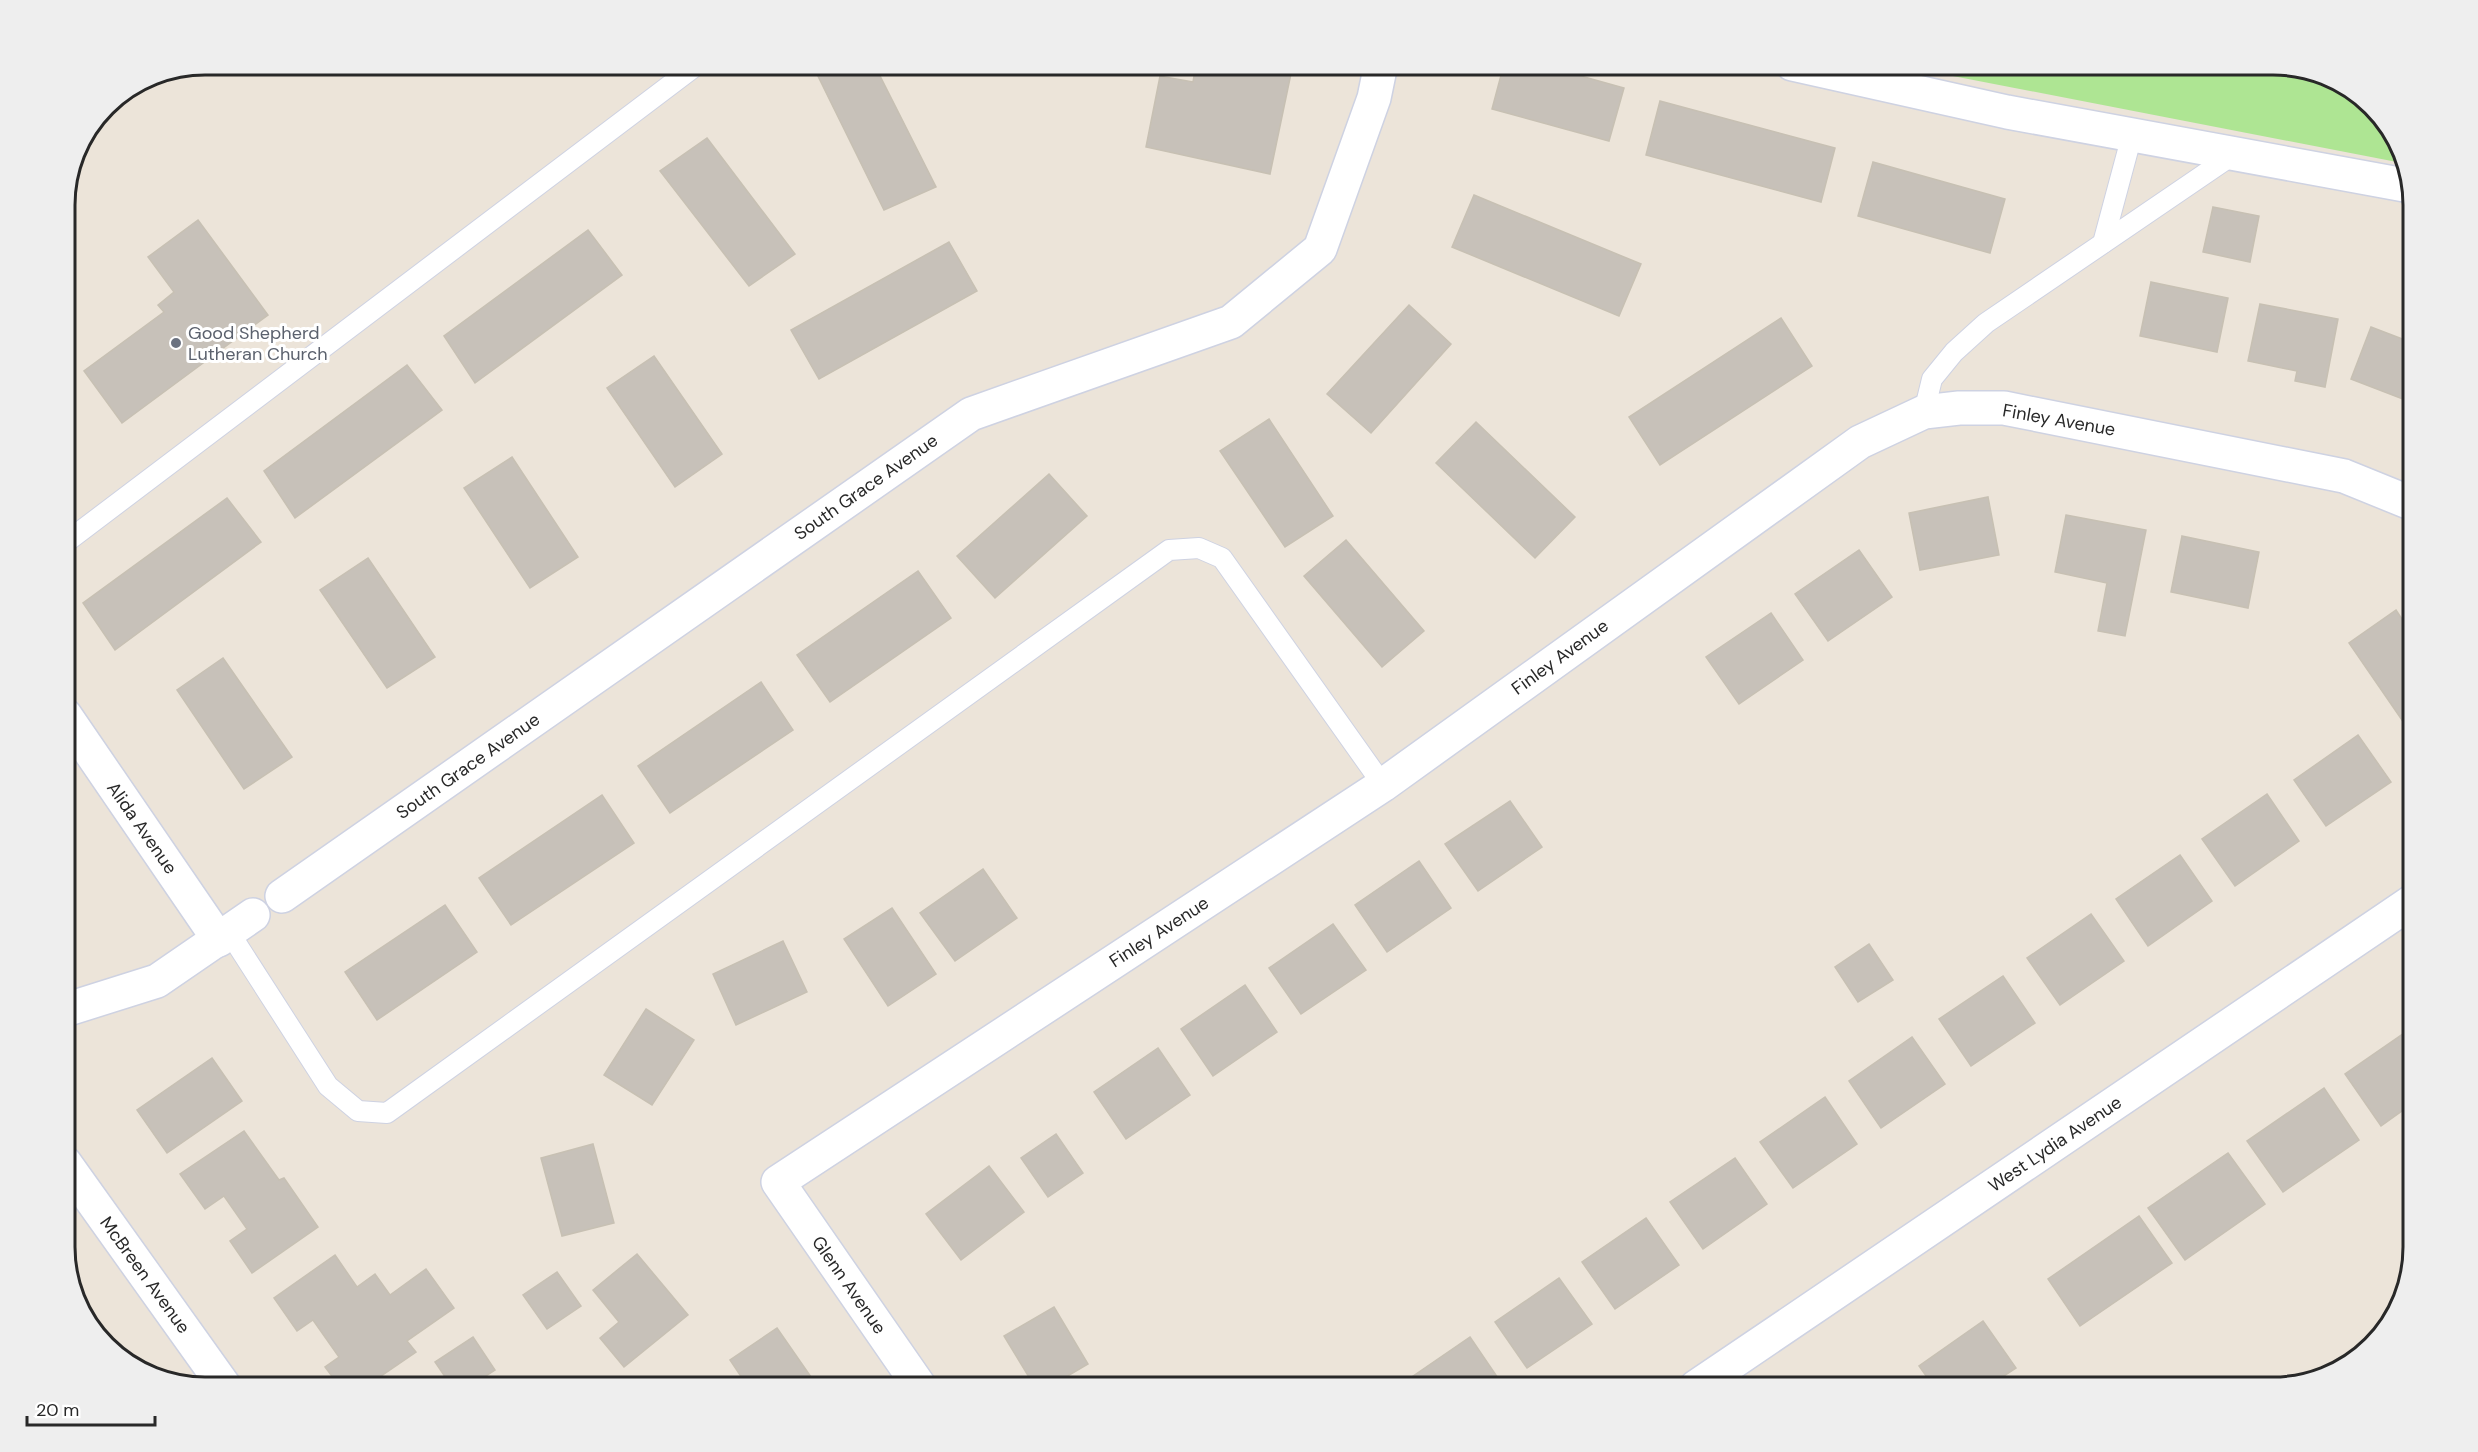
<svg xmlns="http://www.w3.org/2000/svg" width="2478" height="1452" viewBox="0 0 2478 1452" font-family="'DM Sans',sans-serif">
	<rect width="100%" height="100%" fill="#ece4d9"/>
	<path fill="#aee593" d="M 1896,65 L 2273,65 L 2343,83 L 2390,127 L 2402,163 Z"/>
	<g fill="#c7c1b9" stroke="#c7c0b3" stroke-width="1.5">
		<path d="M 812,64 L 874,64 L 936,187 L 884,210 Z"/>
		<path d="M 1196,64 L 1293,64 L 1270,174 L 1146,147 L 1160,76 L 1193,82 Z"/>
		<path d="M 1504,64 L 1538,64 L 1624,88 L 1609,141 L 1492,109 Z"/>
		<path d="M 1660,101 L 1835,148 L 1821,202 L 1646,155 Z"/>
		<path d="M 707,138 L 795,254 L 749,286 L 660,171 Z"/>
		<path d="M 1873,162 L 2005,199 L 1990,253 L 1858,216 Z"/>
		<path d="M 1474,195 L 1641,264 L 1619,316 L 1452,247 Z"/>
		<path d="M 2213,207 L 2259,216 L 2250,262 L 2203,252 Z"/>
		<path d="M 198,220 L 268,315 L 122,423 L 84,371 L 164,312 L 158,305 L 174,292 L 148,257 Z"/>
		<path d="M 588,230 L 622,275 L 475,383 L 444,336 Z"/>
		<path d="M 949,242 L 977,291 L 819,379 L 791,330 Z"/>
		<path d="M 2151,282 L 2228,298 L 2217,352 L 2140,336 Z"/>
		<path d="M 2260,304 L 2338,319 L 2325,387 L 2295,381 L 2297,371 L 2248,361 Z"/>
		<path d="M 1409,305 L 1451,344 L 1371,433 L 1327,394 Z"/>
		<path d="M 1781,318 L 1812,366 L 1660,465 L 1629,417 Z"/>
		<path d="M 2371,327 L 2413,343 L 2413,403 L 2351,379 Z"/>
		<path d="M 654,356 L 722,454 L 675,487 L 607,388 Z"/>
		<path d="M 407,365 L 442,410 L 295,518 L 264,471 Z"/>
		<path d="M 1269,419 L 1333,516 L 1285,547 L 1220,451 Z"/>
		<path d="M 1476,422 L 1575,517 L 1535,558 L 1436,463 Z"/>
		<path d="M 512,457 L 578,557 L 530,588 L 464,488 Z"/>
		<path d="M 1049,474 L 1087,516 L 995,598 L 957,556 Z"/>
		<path d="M 1988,497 L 1999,555 L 1920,570 L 1909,513 Z"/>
		<path d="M 227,498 L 261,542 L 115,650 L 83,603 Z"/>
		<path d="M 2066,515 L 2146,530 L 2125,636 L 2098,631 L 2107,583 L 2055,572 Z"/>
		<path d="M 2182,536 L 2259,552 L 2248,608 L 2171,592 Z"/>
		<path d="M 1346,540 L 1424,631 L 1382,667 L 1304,576 Z"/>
		<path d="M 1859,550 L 1892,597 L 1828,641 L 1795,594 Z"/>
		<path d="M 368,558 L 435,657 L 387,688 L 320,590 Z"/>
		<path d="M 918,571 L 951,618 L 830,702 L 797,655 Z"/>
		<path d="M 2396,610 L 2413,636 L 2413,736 L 2349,643 Z"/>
		<path d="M 1771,613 L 1803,660 L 1739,704 L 1706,657 Z"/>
		<path d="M 223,658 L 292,757 L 244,789 L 177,690 Z"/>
		<path d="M 761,682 L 793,730 L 670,813 L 638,766 Z"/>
		<path d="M 2358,735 L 2391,782 L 2326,826 L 2294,780 Z"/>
		<path d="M 2267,794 L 2299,841 L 2235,886 L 2202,839 Z"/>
		<path d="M 602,795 L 634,843 L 511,925 L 479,878 Z"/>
		<path d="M 1510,801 L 1542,847 L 1478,891 L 1445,844 Z"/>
		<path d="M 2180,855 L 2212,901 L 2148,946 L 2116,899 Z"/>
		<path d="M 1419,861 L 1451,908 L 1387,952 L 1355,905 Z"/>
		<path d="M 983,869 L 1017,918 L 955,961 L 920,913 Z"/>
		<path d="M 445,905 L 477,952 L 377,1020 L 345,972 Z"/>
		<path d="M 892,908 L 936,974 L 888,1006 L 844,939 Z"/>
		<path d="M 2091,914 L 2124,961 L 2060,1005 L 2027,958 Z"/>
		<path d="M 1333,924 L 1366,970 L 1301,1014 L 1269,968 Z"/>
		<path d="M 783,941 L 807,992 L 736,1025 L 713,974 Z"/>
		<path d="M 1869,944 L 1893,980 L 1858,1002 L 1835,967 Z"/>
		<path d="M 2003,976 L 2035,1023 L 1971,1066 L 1939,1019 Z"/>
		<path d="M 1245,985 L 1277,1032 L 1213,1076 L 1181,1029 Z"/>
		<path d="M 646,1009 L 694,1040 L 652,1105 L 604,1075 Z"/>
		<path d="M 2413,1027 L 2413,1103 L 2381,1126 L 2345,1074 Z"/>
		<path d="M 1912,1037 L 1945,1084 L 1881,1128 L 1849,1081 Z"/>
		<path d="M 1158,1048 L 1190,1095 L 1126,1139 L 1094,1092 Z"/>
		<path d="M 212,1058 L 242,1101 L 167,1153 L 137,1110 Z"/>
		<path d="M 2324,1088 L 2359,1140 L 2283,1192 L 2247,1141 Z"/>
		<path d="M 1825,1097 L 1857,1144 L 1793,1188 L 1760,1142 Z"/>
		<path d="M 244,1131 L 279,1180 L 284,1178 L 318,1227 L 252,1273 L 230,1241 L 247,1229 L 224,1196 L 205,1209 L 180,1174 Z"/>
		<path d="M 1056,1134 L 1083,1173 L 1048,1197 L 1021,1158 Z"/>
		<path d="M 593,1144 L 614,1223 L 562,1236 L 541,1158 Z"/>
		<path d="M 2228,1153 L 2265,1204 L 2185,1260 L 2148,1208 Z"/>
		<path d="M 1735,1158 L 1767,1204 L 1703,1249 L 1670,1202 Z"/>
		<path d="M 989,1166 L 1024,1212 L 961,1260 L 926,1214 Z"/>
		<path d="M 2139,1216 L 2172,1263 L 2080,1326 L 2048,1279 Z"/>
		<path d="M 1646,1218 L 1679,1265 L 1615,1309 L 1582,1262 Z"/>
		<path d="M 637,1254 L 688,1315 L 624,1367 L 600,1338 L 619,1322 L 593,1290 Z"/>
		<path d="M 335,1255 L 357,1287 L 375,1274 L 390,1295 L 426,1269 L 454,1308 L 407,1341 L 416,1352 L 365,1387 L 340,1387 L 325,1367 L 339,1357 L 313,1320 L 297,1331 L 274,1298 Z"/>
		<path d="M 557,1272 L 581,1306 L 547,1329 L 523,1295 Z"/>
		<path d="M 1559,1278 L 1592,1324 L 1527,1368 L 1495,1322 Z"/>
		<path d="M 1054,1307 L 1088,1364 L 1049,1387 L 1035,1387 L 1004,1336 Z"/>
		<path d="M 1983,1321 L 2016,1368 L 1987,1387 L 1934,1387 L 1919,1366 Z"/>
		<path d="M 777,1328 L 818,1387 L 748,1387 L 730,1360 Z"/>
		<path d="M 473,1337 L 495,1370 L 469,1387 L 452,1387 L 435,1362 Z"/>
		<path d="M 1470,1337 L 1502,1384 L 1497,1387 L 1410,1387 L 1406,1381 Z"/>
		<path d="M 428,1380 L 433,1387 L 417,1387 Z"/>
	</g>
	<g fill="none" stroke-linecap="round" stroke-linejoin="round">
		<g stroke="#ced2e2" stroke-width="22">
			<g id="service">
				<path d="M 2103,243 L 2132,135"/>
				<path d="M 1924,412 L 1932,379 L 1954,352 L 1986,323 L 2234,154"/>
				<path d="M 65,543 L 698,64"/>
				<path d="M 229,932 L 328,1086 L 358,1111 L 387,1113 L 1169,550 L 1199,548 L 1222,558 L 1383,785"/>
			</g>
		</g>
		<g stroke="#ced2e2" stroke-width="36">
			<g id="minor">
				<path d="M 1792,64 L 2007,112 L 2410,186"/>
				<path d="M 65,715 L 219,940"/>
				<path d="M 282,896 L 971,414 L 1231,322 L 1320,249 L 1374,98 L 1381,64"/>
				<path d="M 65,1010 L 157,981 L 253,915"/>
				<path d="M 65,1163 L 225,1387"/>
				<path d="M 920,1387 L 778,1182 L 1383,785 L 1860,442 L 1924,412 L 1959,408 L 2004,408 L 2344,476 L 2413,504"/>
				<path d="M 1696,1387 L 2413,901"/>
			</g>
		</g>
		<use href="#service" stroke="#fff" stroke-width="20"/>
		<use href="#minor" stroke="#fff" stroke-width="33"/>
	</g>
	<circle fill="#6b7280" stroke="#fff" stroke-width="2" cx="176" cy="343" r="6"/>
	<g text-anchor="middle" stroke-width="6" stroke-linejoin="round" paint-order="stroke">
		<g font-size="18" fill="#5b616d" stroke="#fff" text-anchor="start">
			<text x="188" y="339">Good Shepherd<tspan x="188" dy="21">Lutheran Church</tspan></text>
		</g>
		<g font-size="18" fill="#282828" stroke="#fff">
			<text transform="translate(2059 420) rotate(10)" y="6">Finley Avenue</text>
			<text transform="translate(866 487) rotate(-35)" y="6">South Grace Avenue</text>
			<text transform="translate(1560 657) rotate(-36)" y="6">Finley Avenue</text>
			<text transform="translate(468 766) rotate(-35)" y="6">South Grace Avenue</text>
			<text transform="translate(142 828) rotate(55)" y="6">Alida Avenue</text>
			<text transform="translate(1159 932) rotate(-33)" y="6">Finley Avenue</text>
			<text transform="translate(2055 1144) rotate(-34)" y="6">West Lydia Avenue</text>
			<text transform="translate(145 1275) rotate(54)" y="6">McBreen Avenue</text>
			<text transform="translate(849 1285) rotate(55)" y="6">Glenn Avenue</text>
		</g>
	</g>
	<path d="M0 0H2478V1452H0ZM205 75H2273A130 130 0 0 1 2403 205V1247A130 130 0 0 1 2273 1377H205A130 130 0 0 1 75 1247V205A130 130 0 0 1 205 75Z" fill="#eee" fill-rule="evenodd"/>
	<path fill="none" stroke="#282828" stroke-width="3" d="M205 75H2273A130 130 0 0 1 2403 205V1247A130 130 0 0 1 2273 1377H205A130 130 0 0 1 75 1247V205A130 130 0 0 1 205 75Z"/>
	<path d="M27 1416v9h128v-9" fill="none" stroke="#282828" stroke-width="3"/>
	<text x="36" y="1416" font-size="18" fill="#282828" stroke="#ffffff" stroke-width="4.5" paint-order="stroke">20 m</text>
</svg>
